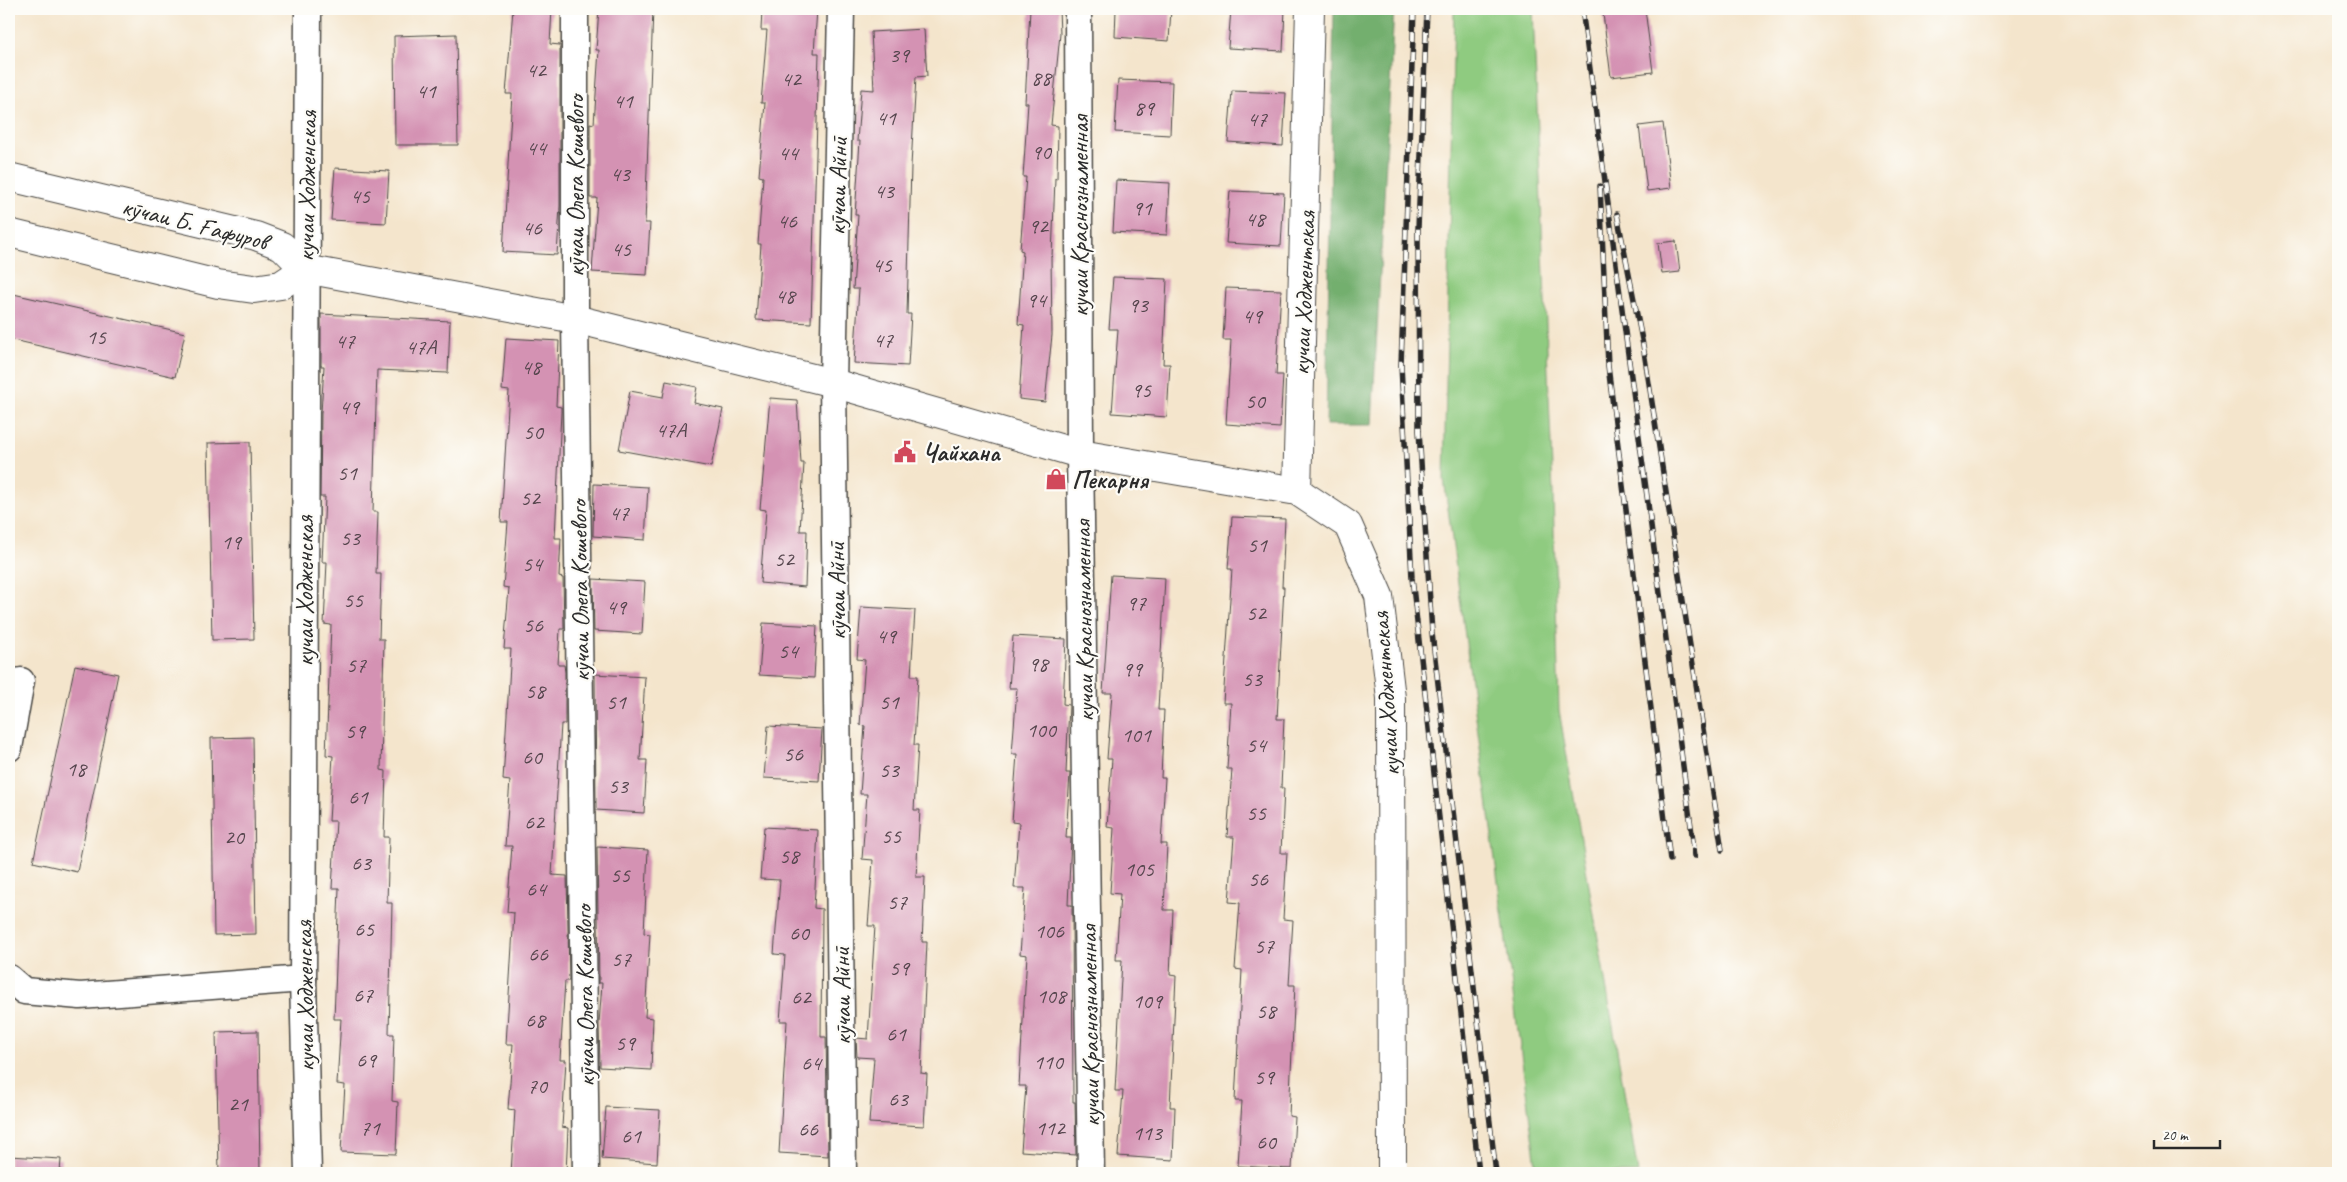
<svg xmlns="http://www.w3.org/2000/svg" width="2347" height="1182" viewBox="0 0 2347 1182" font-family="Caveat,sans-serif">
	<rect width="100%" height="100%" fill="#fdfcf7"/>
	<filter id="ink" filterUnits="userSpaceOnUse"><feTurbulence type="fractalNoise" baseFrequency=".02" numOctaves="2"/><feDisplacementMap in="SourceGraphic" scale="10" xChannelSelector="R" yChannelSelector="G"/><feConvolveMatrix kernelMatrix="1 2 1 2 8 2 1 2 1" color-interpolation-filters="sRGB"/></filter>
	<filter id="wash" filterUnits="userSpaceOnUse"><feTurbulence type="fractalNoise" baseFrequency=".0096" numOctaves="4" result="noise"/><feDisplacementMap in="SourceGraphic" scale="20" xChannelSelector="R" yChannelSelector="G"/><feGaussianBlur stdDeviation="1.12" result="paint"/><feColorMatrix in="noise" values="0 0 0 0 0 0 0 0 0 0 0 0 0 0 0 0 0 1.4 0 .05"/><feComposite in="paint" operator="in"/></filter>
	<g filter="url(#wash)">
		<rect width="100%" height="100%" fill="#f4e5cc"/>
		<path fill="#8fcb80" stroke="#5d7b56" d="M 1454,9 L 1533,9 L 1553,493 L 1559,710 L 1638,1173 L 1537,1173 L 1444,479 Z"/>
		<path fill="#73af6e" stroke="#4f6d4c" d="M 1334,9 L 1394,9 L 1372,425 L 1326,425 Z"/>
		<g id="blocks">
			<g fill="#d492b3">
				<path d="M 513,9 L 552,9 L 550,44 L 560,45 L 560,206 L 557,255 L 503,252 L 512,94 L 506,94 Z"/>
				<path d="M 599,9 L 653,9 L 645,223 L 650,223 L 647,275 L 592,272 L 597,198 L 590,198 L 590,123 L 594,124 L 599,50 L 596,50 Z"/>
				<path d="M 762,9 L 817,9 L 814,53 L 819,53 L 811,323 L 756,320 L 761,244 L 758,244 L 763,177 L 759,176 L 765,103 L 761,103 L 767,30 L 761,30 Z"/>
				<path d="M 1030,9 L 1059,9 L 1060,34 L 1051,125 L 1058,126 L 1057,179 L 1055,178 L 1052,257 L 1051,256 L 1052,335 L 1045,402 L 1019,399 L 1024,325 L 1018,324 L 1023,251 L 1020,250 L 1026,177 L 1023,177 L 1028,103 L 1025,103 Z"/>
				<path d="M 1116,9 L 1171,9 L 1169,41 L 1115,37 Z"/>
				<path d="M 1231,9 L 1285,9 L 1283,51 L 1228,48 Z"/>
				<path d="M 1645,9 L 1653,72 L 1611,77 L 1603,14 Z"/>
				<path d="M 924,29 L 927,76 L 916,77 L 911,166 L 907,314 L 911,314 L 908,366 L 854,363 L 859,289 L 853,289 L 858,215 L 855,215 L 860,141 L 857,141 L 861,89 L 874,90 L 871,32 Z"/>
				<path d="M 456,34 L 458,145 L 395,145 L 394,36 Z"/>
				<path d="M 1118,80 L 1172,82 L 1170,135 L 1115,132 Z"/>
				<path d="M 1232,91 L 1286,93 L 1283,146 L 1228,142 Z"/>
				<path d="M 1663,123 L 1671,188 L 1647,191 L 1639,126 Z"/>
				<path d="M 335,168 L 389,171 L 386,223 L 331,220 Z"/>
				<path d="M 1116,180 L 1170,183 L 1167,235 L 1113,232 Z"/>
				<path d="M 1230,191 L 1284,193 L 1281,246 L 1226,243 Z"/>
				<path d="M 1676,241 L 1680,272 L 1662,274 L 1658,243 Z"/>
				<path d="M 1113,277 L 1167,279 L 1163,364 L 1170,364 L 1167,417 L 1112,413 L 1118,329 L 1109,329 Z"/>
				<path d="M 1226,288 L 1281,290 L 1276,375 L 1283,375 L 1280,428 L 1226,424 L 1231,340 L 1223,340 Z"/>
				<path d="M 9,293 L 185,333 L 175,377 L 9,339 Z"/>
				<path d="M 321,314 L 450,321 L 448,373 L 377,370 L 373,512 L 378,512 L 376,574 L 381,574 L 379,639 L 384,639 L 381,770 L 386,771 L 384,837 L 389,837 L 387,903 L 392,903 L 389,1034 L 394,1034 L 392,1101 L 398,1102 L 396,1154 L 341,1152 L 345,1085 L 337,1084 L 341,1019 L 334,1019 L 339,888 L 332,888 L 336,821 L 329,821 L 333,756 L 326,755 L 331,625 L 324,624 L 327,562 L 322,562 L 325,497 L 320,497 L 321,413 L 324,366 L 321,366 Z"/>
				<path d="M 506,338 L 559,341 L 556,406 L 561,407 L 561,412 L 555,538 L 561,538 L 559,577 L 563,578 L 564,629 L 560,629 L 558,665 L 564,665 L 565,672 L 565,724 L 561,724 L 552,875 L 567,876 L 569,981 L 565,981 L 560,1060 L 566,1060 L 562,1127 L 568,1128 L 566,1173 L 511,1173 L 515,1110 L 508,1109 L 513,1044 L 506,1044 L 514,913 L 507,912 L 512,846 L 505,846 L 510,781 L 503,780 L 511,649 L 504,649 L 509,588 L 503,587 L 508,522 L 501,522 L 509,391 L 502,390 Z"/>
				<path d="M 666,381 L 697,387 L 694,403 L 723,409 L 711,467 L 619,450 L 630,391 L 663,397 Z"/>
				<path d="M 770,398 L 797,400 L 801,463 L 804,463 L 800,531 L 807,531 L 805,587 L 760,583 L 766,510 L 760,509 Z"/>
				<path d="M 250,442 L 254,639 L 212,640 L 208,443 Z"/>
				<path d="M 594,484 L 648,487 L 645,540 L 593,536 Z"/>
				<path d="M 1232,517 L 1285,519 L 1282,587 L 1284,587 L 1277,719 L 1284,719 L 1281,788 L 1284,788 L 1281,853 L 1287,853 L 1283,919 L 1293,920 L 1289,985 L 1295,985 L 1289,1116 L 1295,1117 L 1292,1169 L 1238,1166 L 1242,1101 L 1235,1101 L 1242,970 L 1235,969 L 1240,903 L 1229,902 L 1234,837 L 1227,837 L 1232,769 L 1227,769 L 1231,703 L 1223,703 L 1232,569 L 1228,569 Z"/>
				<path d="M 1111,575 L 1165,578 L 1158,710 L 1164,710 L 1161,778 L 1165,778 L 1161,844 L 1167,844 L 1164,910 L 1173,910 L 1170,975 L 1176,976 L 1170,1107 L 1175,1107 L 1173,1160 L 1118,1156 L 1123,1091 L 1115,1091 L 1122,960 L 1116,960 L 1120,894 L 1110,893 L 1114,828 L 1107,827 L 1112,759 L 1107,759 L 1112,693 L 1103,693 Z"/>
				<path d="M 593,579 L 645,582 L 642,634 L 594,631 Z"/>
				<path d="M 861,607 L 915,610 L 911,676 L 918,676 L 914,745 L 918,745 L 914,810 L 920,810 L 916,877 L 925,877 L 922,942 L 927,942 L 921,1073 L 927,1074 L 924,1126 L 869,1123 L 874,1058 L 857,1057 L 856,1038 L 868,1039 L 875,926 L 868,926 L 873,860 L 862,859 L 867,794 L 860,794 L 865,726 L 860,725 L 865,660 L 857,659 Z"/>
				<path d="M 763,623 L 817,626 L 814,678 L 759,675 Z"/>
				<path d="M 1013,636 L 1066,639 L 1063,704 L 1069,705 L 1066,773 L 1070,773 L 1066,838 L 1071,838 L 1068,905 L 1072,905 L 1073,1102 L 1075,1102 L 1076,1155 L 1021,1151 L 1026,1086 L 1019,1086 L 1027,955 L 1020,954 L 1025,888 L 1014,888 L 1019,823 L 1012,822 L 1017,754 L 1012,754 L 1017,688 L 1009,688 Z"/>
				<path d="M 75,665 L 118,674 L 77,872 L 33,862 Z"/>
				<path d="M 595,674 L 645,677 L 640,760 L 647,760 L 644,813 L 596,810 Z"/>
				<path d="M 768,726 L 822,729 L 819,781 L 764,778 Z"/>
				<path d="M 253,737 L 256,934 L 214,935 L 211,738 Z"/>
				<path d="M 764,827 L 818,830 L 814,908 L 822,909 L 821,1037 L 826,1037 L 828,1156 L 779,1153 L 787,1021 L 780,1021 L 785,955 L 774,954 L 780,880 L 760,879 Z"/>
				<path d="M 597,847 L 648,850 L 644,933 L 650,934 L 645,1017 L 653,1018 L 651,1070 L 600,1067 L 599,1024 L 602,983 L 599,983 Z"/>
				<path d="M 258,1031 L 260,1173 L 219,1173 L 216,1032 Z"/>
				<path d="M 606,1107 L 660,1110 L 657,1163 L 602,1159 Z"/>
				<path d="M 9,1156 L 61,1159 L 60,1173 L 9,1173 Z"/>
			</g>
		</g>
	</g>
	<g filter="url(#ink)">
		<use href="#blocks" fill-opacity="0" stroke="#494743" stroke-width="1"/>
		<g fill="none" stroke-linecap="round" stroke-linejoin="round">
			<g stroke="#494743" stroke-width="29">
				<g id="minor">
					<path d="M 575,9 L 575,319 L 586,1173"/>
					<path d="M 841,9 L 833,383 L 843,1173"/>
					<path d="M 1078,9 L 1080,454 L 1091,1173"/>
					<path d="M 9,748 L 21,681"/>
					<path d="M 9,978 L 24,991 L 80,996 L 303,979"/>
					<path d="M 308,1173 L 303,979 L 308,9"/>
				</g>
			</g>
			<g stroke="#494743" stroke-width="30">
				<g id="secondary">
					<path d="M 9,177 L 256,236 L 282,246 L 305,269"/>
					<path d="M 9,233 L 218,284 L 254,289 L 281,285 L 305,269"/>
					<path d="M 305,269 L 575,319 L 833,383 L 1080,454 L 1297,491 L 1348,525 L 1379,596 L 1391,698 L 1392,1173"/>
					<path d="M 1297,491 L 1310,9"/>
				</g>
			</g>
			<use href="#minor" stroke="#fff" stroke-width="26"/>
			<use href="#secondary" stroke="#fff" stroke-width="28"/>
			<g stroke="#2b2b2b" stroke-width="5.5">
				<g id="rail">
					<path d="M 1414,9 L 1401,365 L 1412,578 L 1479,1173"/>
					<path d="M 1427,9 L 1418,228 L 1419,431 L 1432,633 L 1496,1173"/>
					<path d="M 1582,9 L 1695,856"/>
					<path d="M 1600,186 L 1608,366 L 1670,860"/>
					<path d="M 1617,214 L 1643,345 L 1722,850"/>
				</g>
			</g>
			<use href="#rail" stroke="#fdfcf7" stroke-width="4" stroke-dasharray="11" stroke-linecap="butt"/>
		</g>
	</g>
	<defs>
		<g id="civic-bare" transform="scale(1.725)"><path d="M-.6-6.5H3V-4.5H.6V-3L4-1V1h2V6H-6V1h2V-1L-.6-3ZM-1.2 2.5V6h2.4V2.5Z" fill="#d1495b" stroke="#fdfcf7" stroke-width="2.5" paint-order="stroke"/></g>
		<g id="shop-bare" transform="scale(1.725)"><path d="M-5-2.5h2.3a2.7 3.5 0 0 1 5.4 0H5L5.5 6h-11ZM-1.5-2.5h3a1.5 2.3 0 0 0-3 0Z" fill="#d1495b" stroke="#fdfcf7" stroke-width="2.5" paint-order="stroke"/></g>
	</defs>
	<g fill-rule="evenodd">
		<use href="#civic-bare" x="905" y="452"/>
		<use href="#shop-bare" x="1056" y="479"/>
	</g>
	<g text-anchor="middle" stroke-width="4.5" stroke-linejoin="round" paint-order="stroke">
		<g font-size="22" fill="#55454d">
			<text x="899" y="62">39</text>
			<text x="536" y="77">42</text>
			<text x="1041" y="85">88</text>
			<text x="791" y="86">42</text>
			<text x="426" y="98">41</text>
			<text x="623" y="108">41</text>
			<text x="1144" y="115">89</text>
			<text x="886" y="125">41</text>
			<text x="1257" y="126">47</text>
			<text x="536" y="155">44</text>
			<text x="1041" y="159">90</text>
			<text x="788" y="160">44</text>
			<text x="620" y="181">43</text>
			<text x="884" y="198">43</text>
			<text x="360" y="203">45</text>
			<text x="1142" y="215">91</text>
			<text x="1255" y="226">48</text>
			<text x="787" y="228">46</text>
			<text x="1038" y="233">92</text>
			<text x="532" y="235">46</text>
			<text x="621" y="256">45</text>
			<text x="882" y="272">45</text>
			<text x="785" y="303">48</text>
			<text x="1036" y="307">94</text>
			<text x="1138" y="312">93</text>
			<text x="1252" y="323">49</text>
			<text x="96" y="344">15</text>
			<text x="883" y="347">47</text>
			<text x="345" y="348">47</text>
			<text x="421" y="354">47А</text>
			<text x="531" y="374">48</text>
			<text x="1141" y="397">95</text>
			<text x="1255" y="408">50</text>
			<text x="349" y="414">49</text>
			<text x="671" y="437">47А</text>
			<text x="533" y="439">50</text>
			<text x="347" y="480">51</text>
			<text x="530" y="505">52</text>
			<text x="619" y="520">47</text>
			<text x="350" y="545">53</text>
			<text x="231" y="549">19</text>
			<text x="1257" y="552">51</text>
			<text x="784" y="566">52</text>
			<text x="532" y="571">54</text>
			<text x="353" y="607">55</text>
			<text x="1136" y="610">97</text>
			<text x="616" y="614">49</text>
			<text x="1256" y="620">52</text>
			<text x="533" y="632">56</text>
			<text x="886" y="643">49</text>
			<text x="788" y="658">54</text>
			<text x="1038" y="671">98</text>
			<text x="356" y="672">57</text>
			<text x="1132" y="676">99</text>
			<text x="1252" y="686">53</text>
			<text x="535" y="698">58</text>
			<text x="616" y="709">51</text>
			<text x="889" y="709">51</text>
			<text x="1041" y="737">100</text>
			<text x="355" y="738">59</text>
			<text x="1136" y="742">101</text>
			<text x="1256" y="752">54</text>
			<text x="793" y="761">56</text>
			<text x="532" y="764">60</text>
			<text x="76" y="776">18</text>
			<text x="889" y="777">53</text>
			<text x="618" y="793">53</text>
			<text x="358" y="804">61</text>
			<text x="1256" y="820">55</text>
			<text x="534" y="829">62</text>
			<text x="891" y="843">55</text>
			<text x="234" y="844">20</text>
			<text x="789" y="863">58</text>
			<text x="361" y="870">63</text>
			<text x="1139" y="876">105</text>
			<text x="620" y="882">55</text>
			<text x="1258" y="886">56</text>
			<text x="536" y="896">64</text>
			<text x="897" y="909">57</text>
			<text x="364" y="936">65</text>
			<text x="1049" y="938">106</text>
			<text x="799" y="940">60</text>
			<text x="1264" y="953">57</text>
			<text x="538" y="961">66</text>
			<text x="621" y="966">57</text>
			<text x="899" y="975">59</text>
			<text x="363" y="1002">67</text>
			<text x="1051" y="1003">108</text>
			<text x="801" y="1004">62</text>
			<text x="1147" y="1008">109</text>
			<text x="1266" y="1018">58</text>
			<text x="535" y="1027">68</text>
			<text x="896" y="1041">61</text>
			<text x="625" y="1050">59</text>
			<text x="366" y="1067">69</text>
			<text x="1048" y="1069">110</text>
			<text x="811" y="1070">64</text>
			<text x="1264" y="1084">59</text>
			<text x="537" y="1093">70</text>
			<text x="898" y="1106">63</text>
			<text x="238" y="1111">21</text>
			<text x="370" y="1135">71</text>
			<text x="1050" y="1135">112</text>
			<text x="808" y="1136">66</text>
			<text x="1147" y="1140">113</text>
			<text x="631" y="1143">61</text>
			<text x="1266" y="1149">60</text>
		</g>
		<g font-size="25" fill="#2b2b2b" stroke="#fdfcf7">
			<text transform="translate(306 186) rotate(-89)" y="9">кучаи Ходженская</text>
			<text transform="translate(575 186) rotate(-90)" y="9">кӯчаи Олега Кошевого</text>
			<text transform="translate(837 186) rotate(-89)" y="9">кӯчаи Айнӣ</text>
			<text transform="translate(1079 216) rotate(-90)" y="9">кучаи Краснознаменная</text>
			<text transform="translate(195 223) rotate(14)" y="9">кӯчаи Б. Ғафуров</text>
			<text transform="translate(1303 293) rotate(-88)" y="9">кучаи Ходжентская</text>
			<text transform="translate(304 591) rotate(-90)" y="9">кучаи Ходженская</text>
			<text transform="translate(579 591) rotate(-91)" y="9">кӯчаи Олега Кошевого</text>
			<text transform="translate(836 591) rotate(-91)" y="9">кӯчаи Айнӣ</text>
			<text transform="translate(1083 621) rotate(-91)" y="9">кучаи Краснознаменная</text>
			<text transform="translate(1385 694) rotate(-94)" y="9">кучаи Ходжентская</text>
			<text transform="translate(304 996) rotate(-91)" y="9">кучаи Ходженская</text>
			<text transform="translate(584 996) rotate(-91)" y="9">кӯчаи Олега Кошевого</text>
			<text transform="translate(841 996) rotate(-91)" y="9">кӯчаи Айнӣ</text>
			<text transform="translate(1089 1026) rotate(-91)" y="9">кучаи Краснознаменная</text>
		</g>
		<g font-size="25" font-weight="bold" fill="#2b2b2b" stroke="#fdfcf7" text-anchor="start">
			<text x="922" y="461">Чайхана</text>
			<text x="1072" y="488">Пекарня</text>
		</g>
	</g>
	<rect width="2347" height="1182" fill="none" stroke="#fdfcf7" stroke-width="30"/>
	<path d="M2154 1140v8h66v-8" fill="none" stroke="#2b2b2b" stroke-width="2.5"/>
	<text x="2162" y="1140" font-size="15" fill="#2b2b2b" stroke="#fdfcf7" stroke-width="4" paint-order="stroke">20 m</text>
</svg>
